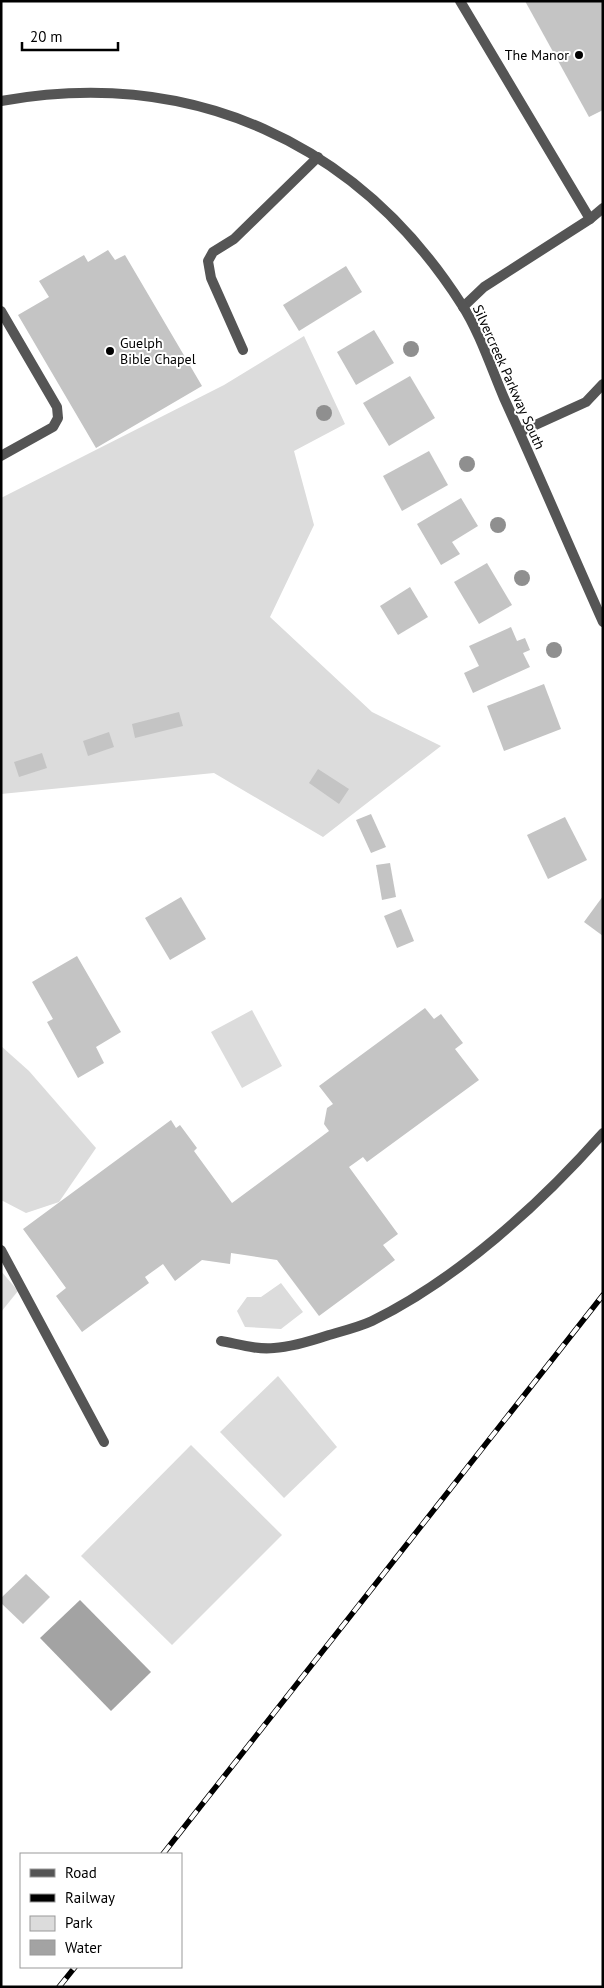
<svg xmlns="http://www.w3.org/2000/svg" width="604" height="1988" viewBox="0 0 604 1988" font-family="'PT Sans',sans-serif">
	<rect width="100%" height="100%" fill="#fff"/>
	<g fill="#dcdcdc">
		<path d="M 304,336 L 345,424 L 294,451 L 314,525 L 270,617 L 372,712 L 441,746 L 323,837 L 214,773 L 1,794 L 1,498 L 224,385 Z"/>
		<path d="M 252,1010 L 282,1066 L 242,1088 L 211,1032 Z"/>
		<path d="M 1,1046 L 29,1071 L 96,1148 L 59,1202 L 26,1213 L 1,1200 Z"/>
		<path d="M 1,1271 L 18,1291 L 1,1312 Z"/>
		<path d="M 281,1283 L 303,1312 L 281,1329 L 245,1327 L 237,1311 L 247,1297 L 261,1297 Z"/>
		<path d="M 278,1376 L 337,1447 L 284,1498 L 220,1432 Z"/>
		<path d="M 191,1445 L 282,1535 L 172,1645 L 81,1556 Z"/>
	</g>
	<path fill="#a3a3a3" d="M 80,1600 L 151,1672 L 111,1711 L 40,1638 Z"/>
	<g fill="#c4c4c4">
		<path d="M 525,1 L 603,1 L 603,110 L 589,117 Z"/>
		<path d="M 108,250 L 115,260 L 125,255 L 202,386 L 96,448 L 18,315 L 49,297 L 39,281 L 84,255 L 88,262 Z"/>
		<path d="M 346,266 L 362,292 L 299,331 L 283,305 Z"/>
		<path d="M 374,330 L 394,363 L 356,385 L 337,352 Z"/>
		<path d="M 410,376 L 435,418 L 389,446 L 363,403 Z"/>
		<path d="M 429,451 L 448,485 L 402,511 L 383,476 Z"/>
		<path d="M 461,498 L 478,526 L 452,542 L 460,554 L 441,565 L 417,524 Z"/>
		<path d="M 487,563 L 512,605 L 479,624 L 454,582 Z"/>
		<path d="M 410,587 L 428,617 L 398,635 L 380,606 Z"/>
		<path d="M 511,627 L 517,641 L 525,638 L 530,650 L 523,653 L 530,667 L 473,693 L 464,673 L 479,666 L 469,646 Z"/>
		<path d="M 544,684 L 561,729 L 504,751 L 487,706 Z"/>
		<path d="M 179,712 L 183,726 L 135,738 L 132,724 Z"/>
		<path d="M 109,732 L 114,747 L 88,756 L 83,741 Z"/>
		<path d="M 42,753 L 47,768 L 19,777 L 14,762 Z"/>
		<path d="M 318,769 L 349,789 L 339,804 L 309,783 Z"/>
		<path d="M 371,814 L 386,847 L 371,853 L 356,820 Z"/>
		<path d="M 565,817 L 587,860 L 548,879 L 527,835 Z"/>
		<path d="M 390,863 L 396,897 L 382,900 L 376,865 Z"/>
		<path d="M 603,896 L 603,936 L 584,922 Z"/>
		<path d="M 181,897 L 206,939 L 170,960 L 145,918 Z"/>
		<path d="M 401,909 L 414,941 L 397,948 L 384,916 Z"/>
		<path d="M 77,956 L 121,1032 L 96,1047 L 104,1063 L 78,1078 L 47,1022 L 53,1019 L 32,982 Z"/>
		<path d="M 425,1008 L 434,1019 L 441,1014 L 463,1043 L 455,1049 L 479,1080 L 367,1162 L 363,1157 L 349,1167 L 398,1234 L 383,1245 L 395,1260 L 319,1316 L 277,1260 L 231,1253 L 230,1264 L 202,1260 L 175,1281 L 163,1264 L 145,1277 L 149,1283 L 82,1332 L 56,1296 L 66,1288 L 23,1229 L 171,1120 L 176,1128 L 180,1125 L 197,1148 L 194,1151 L 232,1203 L 329,1131 L 324,1124 L 327,1108 L 333,1104 L 319,1086 Z"/>
		<path d="M 26,1574 L 50,1597 L 23,1624 L 1,1603 L 1,1598 Z"/>
	</g>
	<g fill="none" stroke-linecap="round" stroke-linejoin="round">
		<g stroke="#555" stroke-width="10">
			<path d="M 460,1 L 590,219"/>
			<path d="M 463,307 L 484,287 L 590,219 L 603,208"/>
			<path d="M 1,311 L 57,407 L 58,418 L 53,427 L 1,456"/>
			<path d="M 243,350 L 211,278 L 208,261 L 213,252 L 234,239 L 318,157"/>
			<path d="M 520,432 L 586,402 L 603,384"/>
			<path d="M 1,1250 L 104,1442"/>
			<path d="M 221,1341 C 238,1344 256,1350 274,1348 C 292,1347 311,1341 329,1335 C 343,1331 359,1327 372,1321 C 458,1279 540,1204 603,1133"/>
		</g>
		<path stroke="#555" stroke-width="10" d="M 1,101 C 192,67 358,142 462,305 C 479,331 492,370 504,398 C 538,473 570,548 603,622"/>
		<g stroke="#000" stroke-width="5.5">
			<g id="rail">
				<path d="M 163,1854 L 603,1295"/>
				<path d="M 59,1987 L 75,1967"/>
			</g>
		</g>
		<use href="#rail" stroke="#fff" stroke-width="4" stroke-dasharray="11" stroke-linecap="butt"/>
	</g>
	<g fill="#8f8f8f">
		<circle cx="411" cy="349" r="8"/>
		<circle cx="324" cy="413" r="8"/>
		<circle cx="467" cy="464" r="8"/>
		<circle cx="498" cy="525" r="8"/>
		<circle cx="522" cy="578" r="8"/>
		<circle cx="554" cy="650" r="8"/>
	</g>
	<g fill="#000" stroke="#fff" stroke-width="2">
		<circle cx="579" cy="55" r="5"/>
		<circle cx="110" cy="351" r="5"/>
	</g>
	<g text-anchor="middle" stroke-width="4" stroke-linejoin="round" paint-order="stroke">
		<g font-size="14" fill="#000" stroke="#fff" text-anchor="end">
			<text x="569" y="60">The Manor</text>
			<text x="120" y="348" text-anchor="start">Guelph<tspan x="120" dy="16">Bible Chapel</tspan></text>
		</g>
		<g font-size="14" fill="#000" stroke="#fff">
			<text transform="translate(509 377) rotate(66)" y="5">Silvercreek Parkway South</text>
		</g>
	</g>
	<rect width="604" height="1988" fill="none" stroke="#000000" stroke-width="5"/>
	<rect x="20" y="1853" width="162" height="115" fill="#ffffff" stroke="#999999"/>
	<rect x="30" y="1869" width="25" height="8" fill="#555555" stroke="#999999"/>
	<text x="65" y="1878" font-size="15" fill="#000000">Road</text>
	<rect x="30" y="1894" width="25" height="8" fill="#000000" stroke="#999999"/>
	<text x="65" y="1903" font-size="15" fill="#000000">Railway</text>
	<rect x="30" y="1916" width="25" height="15" fill="#dcdcdc" stroke="#999999"/>
	<text x="65" y="1928" font-size="15" fill="#000000">Park</text>
	<rect x="30" y="1940" width="25" height="15" fill="#a3a3a3" stroke="#999999"/>
	<text x="65" y="1953" font-size="15" fill="#000000">Water</text>
	<path d="M22 42v8h96v-8" fill="none" stroke="#000000" stroke-width="2.5"/>
	<text x="30" y="42" font-size="15" fill="#000000" stroke="#ffffff" stroke-width="4" paint-order="stroke">20 m</text>
</svg>
